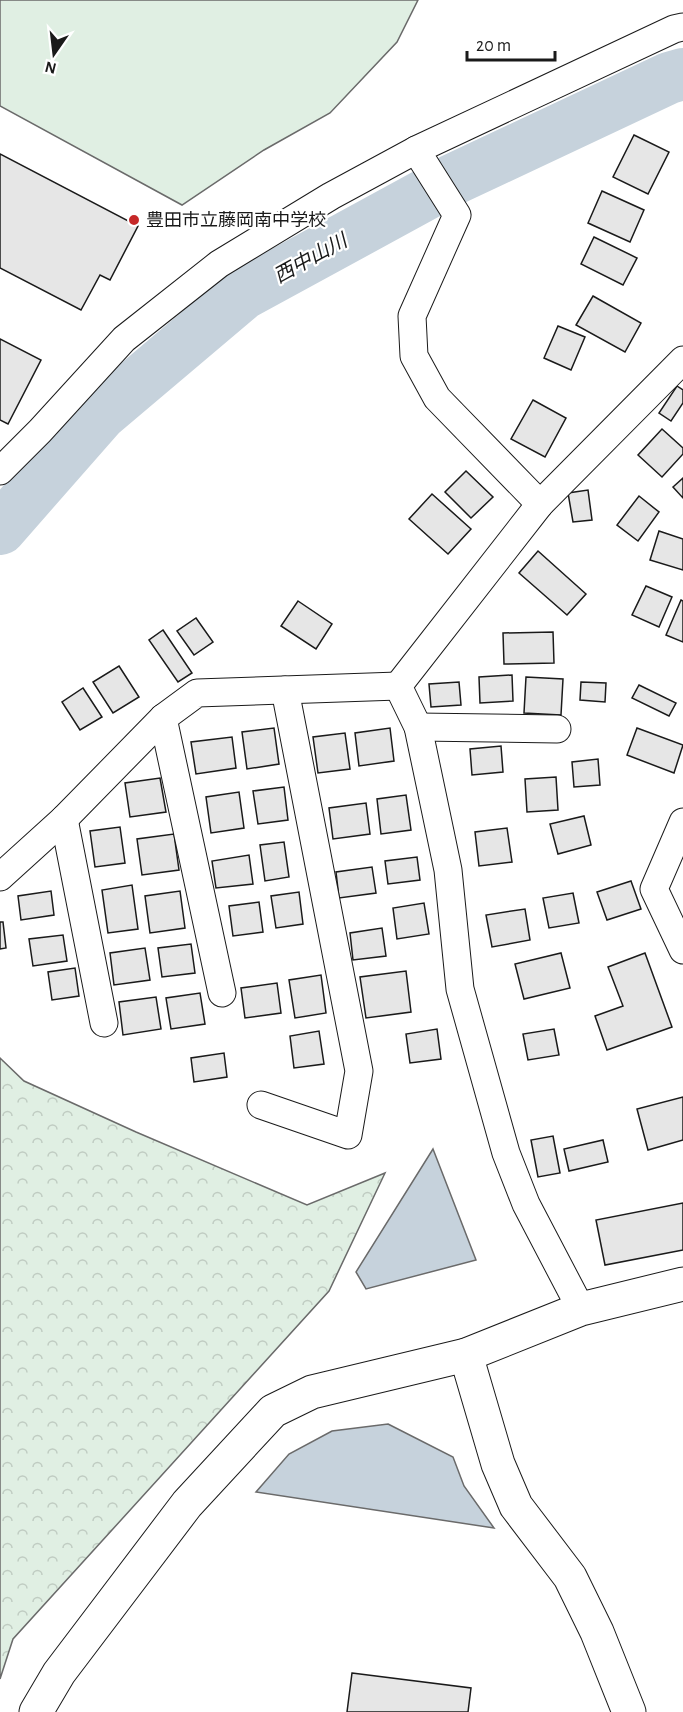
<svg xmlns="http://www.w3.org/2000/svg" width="683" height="1712" viewBox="0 0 683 1712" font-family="'Alegreya Sans','Noto Sans JP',sans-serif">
	<defs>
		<pattern id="forest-crowns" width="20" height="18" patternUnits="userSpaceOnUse" patternTransform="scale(1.5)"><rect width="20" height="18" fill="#e0efe3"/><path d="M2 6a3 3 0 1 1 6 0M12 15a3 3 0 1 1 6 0" fill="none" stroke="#c0ccc2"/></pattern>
	</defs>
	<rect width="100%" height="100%" fill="#fff"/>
	<path fill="url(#forest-crowns)" stroke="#6a6a6a" stroke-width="1.5" d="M 0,1058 L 24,1081 L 136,1132 L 307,1205 L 385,1173 L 329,1291 L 13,1639 L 0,1679 Z"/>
	<path fill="#e0efe3" stroke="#6a6a6a" stroke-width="1.5" d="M 0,0 L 418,0 L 397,42 L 330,113 L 264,150 L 182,205 L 0,106 Z"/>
	<g fill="#c6d2dc" stroke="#6a6a6a" stroke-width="1.5">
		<path d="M 433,1149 L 476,1260 L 366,1289 L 356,1272 Z"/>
		<path d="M 388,1424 L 453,1457 L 464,1486 L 494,1528 L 256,1492 L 289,1454 L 332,1431 Z"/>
	</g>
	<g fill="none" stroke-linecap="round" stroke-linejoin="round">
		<path stroke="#c6d2dc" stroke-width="52" d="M 0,529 L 100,415 L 243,294 L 452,180 L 669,78 L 683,74"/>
	</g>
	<g fill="#e6e6e6" stroke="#1a1a1a" stroke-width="1.5">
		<path d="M 634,135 L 669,152 L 648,194 L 613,177 Z"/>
		<path d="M 0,154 L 138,226 L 110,280 L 100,275 L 81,310 L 0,268 Z"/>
		<path d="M 602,191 L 644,210 L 630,242 L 588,223 Z"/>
		<path d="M 594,237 L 637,258 L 623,285 L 581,264 Z"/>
		<path d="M 593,296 L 641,323 L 625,352 L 576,325 Z"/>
		<path d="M 558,326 L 585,337 L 571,370 L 544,358 Z"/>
		<path d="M 0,339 L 41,360 L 8,424 L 0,420 Z"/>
		<path d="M 677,386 L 683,390 L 683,403 L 671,421 L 659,413 Z"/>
		<path d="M 533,400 L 566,418 L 545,457 L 511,439 Z"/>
		<path d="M 662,429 L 683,448 L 683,454 L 662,477 L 638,455 Z"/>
		<path d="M 466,471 L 493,497 L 471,518 L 445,492 Z"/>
		<path d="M 683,478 L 683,498 L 673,487 Z"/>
		<path d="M 588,490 L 592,520 L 573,522 L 568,493 Z"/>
		<path d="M 432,494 L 471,529 L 448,554 L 409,519 Z"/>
		<path d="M 639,496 L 659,512 L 638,541 L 617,525 Z"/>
		<path d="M 659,531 L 683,539 L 683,570 L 650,560 Z"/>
		<path d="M 538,551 L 586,594 L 567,615 L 519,573 Z"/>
		<path d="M 646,586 L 672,597 L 659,627 L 632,615 Z"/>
		<path d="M 681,600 L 683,601 L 683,642 L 666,635 Z"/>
		<path d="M 298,601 L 332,624 L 316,649 L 281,626 Z"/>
		<path d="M 196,618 L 213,642 L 194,655 L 177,631 Z"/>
		<path d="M 163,630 L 192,673 L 178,682 L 149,640 Z"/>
		<path d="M 553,632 L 554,663 L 504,664 L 503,633 Z"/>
		<path d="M 119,666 L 139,697 L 113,713 L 93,682 Z"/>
		<path d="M 512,675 L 513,701 L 480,703 L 479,677 Z"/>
		<path d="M 526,677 L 563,679 L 561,715 L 524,713 Z"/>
		<path d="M 459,682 L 461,705 L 431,707 L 429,684 Z"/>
		<path d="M 581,682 L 606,683 L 605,702 L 580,700 Z"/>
		<path d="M 639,685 L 676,703 L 669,716 L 632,698 Z"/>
		<path d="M 83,688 L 102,717 L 80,730 L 62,702 Z"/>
		<path d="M 274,728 L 279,764 L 247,769 L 242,732 Z"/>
		<path d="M 390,728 L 394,761 L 359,766 L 355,733 Z"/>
		<path d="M 637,728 L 683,745 L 674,773 L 627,755 Z"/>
		<path d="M 345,733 L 350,769 L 318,773 L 313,737 Z"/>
		<path d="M 232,737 L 236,768 L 196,774 L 191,742 Z"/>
		<path d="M 501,746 L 503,772 L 472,775 L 470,749 Z"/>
		<path d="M 598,759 L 600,785 L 574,787 L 572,762 Z"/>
		<path d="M 556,777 L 558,810 L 527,812 L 525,779 Z"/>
		<path d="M 160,778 L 166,812 L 130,817 L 125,783 Z"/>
		<path d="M 284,787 L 288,820 L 258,824 L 253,791 Z"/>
		<path d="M 239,792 L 244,828 L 211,833 L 206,797 Z"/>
		<path d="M 406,795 L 411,830 L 381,834 L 377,799 Z"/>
		<path d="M 366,803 L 370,834 L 333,839 L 329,808 Z"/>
		<path d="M 584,816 L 591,845 L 558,854 L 550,824 Z"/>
		<path d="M 120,827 L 125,863 L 95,867 L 90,831 Z"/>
		<path d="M 507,828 L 512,862 L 479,866 L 475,832 Z"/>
		<path d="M 174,834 L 179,870 L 142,875 L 137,839 Z"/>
		<path d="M 284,842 L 289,877 L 265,881 L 260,845 Z"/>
		<path d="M 249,855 L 253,884 L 216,888 L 212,861 Z"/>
		<path d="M 417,857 L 420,880 L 388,884 L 385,861 Z"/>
		<path d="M 372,867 L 376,893 L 339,898 L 336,872 Z"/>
		<path d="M 631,881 L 641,909 L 607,920 L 597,892 Z"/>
		<path d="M 132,885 L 138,929 L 108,933 L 102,890 Z"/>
		<path d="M 51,891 L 54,915 L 21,920 L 18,896 Z"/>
		<path d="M 180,891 L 185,928 L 150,933 L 145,896 Z"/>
		<path d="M 299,892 L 303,924 L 276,928 L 271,896 Z"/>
		<path d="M 573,893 L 579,923 L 549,928 L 543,898 Z"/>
		<path d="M 259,902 L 263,932 L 233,936 L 229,906 Z"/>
		<path d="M 424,903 L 429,934 L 397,939 L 393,908 Z"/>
		<path d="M 525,909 L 530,940 L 492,947 L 486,915 Z"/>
		<path d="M 0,922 L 3,922 L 6,948 L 0,949 Z"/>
		<path d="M 382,928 L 386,956 L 353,960 L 350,933 Z"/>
		<path d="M 63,935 L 67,961 L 33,966 L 29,939 Z"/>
		<path d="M 191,944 L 195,973 L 162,977 L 158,948 Z"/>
		<path d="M 145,948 L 150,980 L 114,985 L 110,953 Z"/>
		<path d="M 561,953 L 570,988 L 524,999 L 515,964 Z"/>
		<path d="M 645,953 L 672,1027 L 607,1050 L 595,1016 L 623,1006 L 608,967 Z"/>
		<path d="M 75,968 L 79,996 L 52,1000 L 48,972 Z"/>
		<path d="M 406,971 L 411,1012 L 366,1018 L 360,977 Z"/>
		<path d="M 321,975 L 326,1013 L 295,1018 L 289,980 Z"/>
		<path d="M 277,983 L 281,1013 L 245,1018 L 241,988 Z"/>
		<path d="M 200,993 L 205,1024 L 171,1029 L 166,998 Z"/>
		<path d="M 156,997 L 161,1029 L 123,1035 L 119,1002 Z"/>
		<path d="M 437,1029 L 441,1059 L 410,1063 L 406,1034 Z"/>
		<path d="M 554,1029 L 559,1055 L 528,1060 L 523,1034 Z"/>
		<path d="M 319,1031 L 324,1064 L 294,1068 L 290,1036 Z"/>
		<path d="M 224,1053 L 227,1077 L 194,1082 L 191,1058 Z"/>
		<path d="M 683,1097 L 683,1140 L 648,1150 L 637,1109 Z"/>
		<path d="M 553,1136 L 560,1173 L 538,1177 L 531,1140 Z"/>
		<path d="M 603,1140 L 608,1162 L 569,1171 L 564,1149 Z"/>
		<path d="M 683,1203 L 683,1250 L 605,1265 L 596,1220 Z"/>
		<path d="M 352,1673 L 471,1688 L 468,1712 L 347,1712 Z"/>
	</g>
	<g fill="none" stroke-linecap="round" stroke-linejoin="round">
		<g stroke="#1a1a1a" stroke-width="29">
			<g id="minor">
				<path d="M 416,150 L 457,215 L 412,316 L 414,356 L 437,398 L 540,504"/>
				<path d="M 0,471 L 40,431 L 124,339 L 219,264 L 331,196 L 416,150 L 674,29 L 683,27"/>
				<path d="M 163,718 L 222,993"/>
				<path d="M 418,727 L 557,729"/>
				<path d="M 64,819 L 104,1023"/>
				<path d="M 683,822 L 654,889 L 683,950"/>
				<path d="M 0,877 L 64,819 L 163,718 L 197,693 L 398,686"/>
				<path d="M 261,1105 L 348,1135 L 359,1071 L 285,690"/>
				<path d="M 581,1309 L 526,1204 L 506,1153 L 460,989 L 448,870 L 418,727 L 398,686 L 540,504 L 683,360"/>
			</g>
		</g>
		<g stroke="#1a1a1a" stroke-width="35">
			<g id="tertiary">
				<path d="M 466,1355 L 498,1464 L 516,1506 L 570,1577 L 597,1632 L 629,1712"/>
				<path d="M 36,1712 L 59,1673 L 187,1504 L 273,1411 L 312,1392 L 466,1355 L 581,1309 L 683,1284"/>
			</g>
		</g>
		<use href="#minor" stroke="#fff" stroke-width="27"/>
		<use href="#tertiary" stroke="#fff" stroke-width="33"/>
	</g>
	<circle fill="#c62828" stroke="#fff" stroke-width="2" cx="134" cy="220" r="6"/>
	<g text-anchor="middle" stroke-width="4.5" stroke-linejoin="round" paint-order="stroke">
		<g font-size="18" fill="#1a1a1a" stroke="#fff" text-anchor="start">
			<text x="146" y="226">豊田市立藤岡南中学校</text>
		</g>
		<g font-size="20" font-style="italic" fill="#1a1a1a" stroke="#fff">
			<text transform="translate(310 258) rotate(-29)" y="7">西中山川</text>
		</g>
	</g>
	<g transform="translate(54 54) rotate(194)" stroke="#ffffff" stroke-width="4.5" paint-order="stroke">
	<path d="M0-4.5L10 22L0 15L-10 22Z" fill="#1a1a1a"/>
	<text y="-9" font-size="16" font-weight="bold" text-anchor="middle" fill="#1a1a1a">N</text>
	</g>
	<path d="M467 51v9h88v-9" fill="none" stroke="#1a1a1a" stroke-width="3"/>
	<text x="476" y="51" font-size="18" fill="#1a1a1a" stroke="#ffffff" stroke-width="4.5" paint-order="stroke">20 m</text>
</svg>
